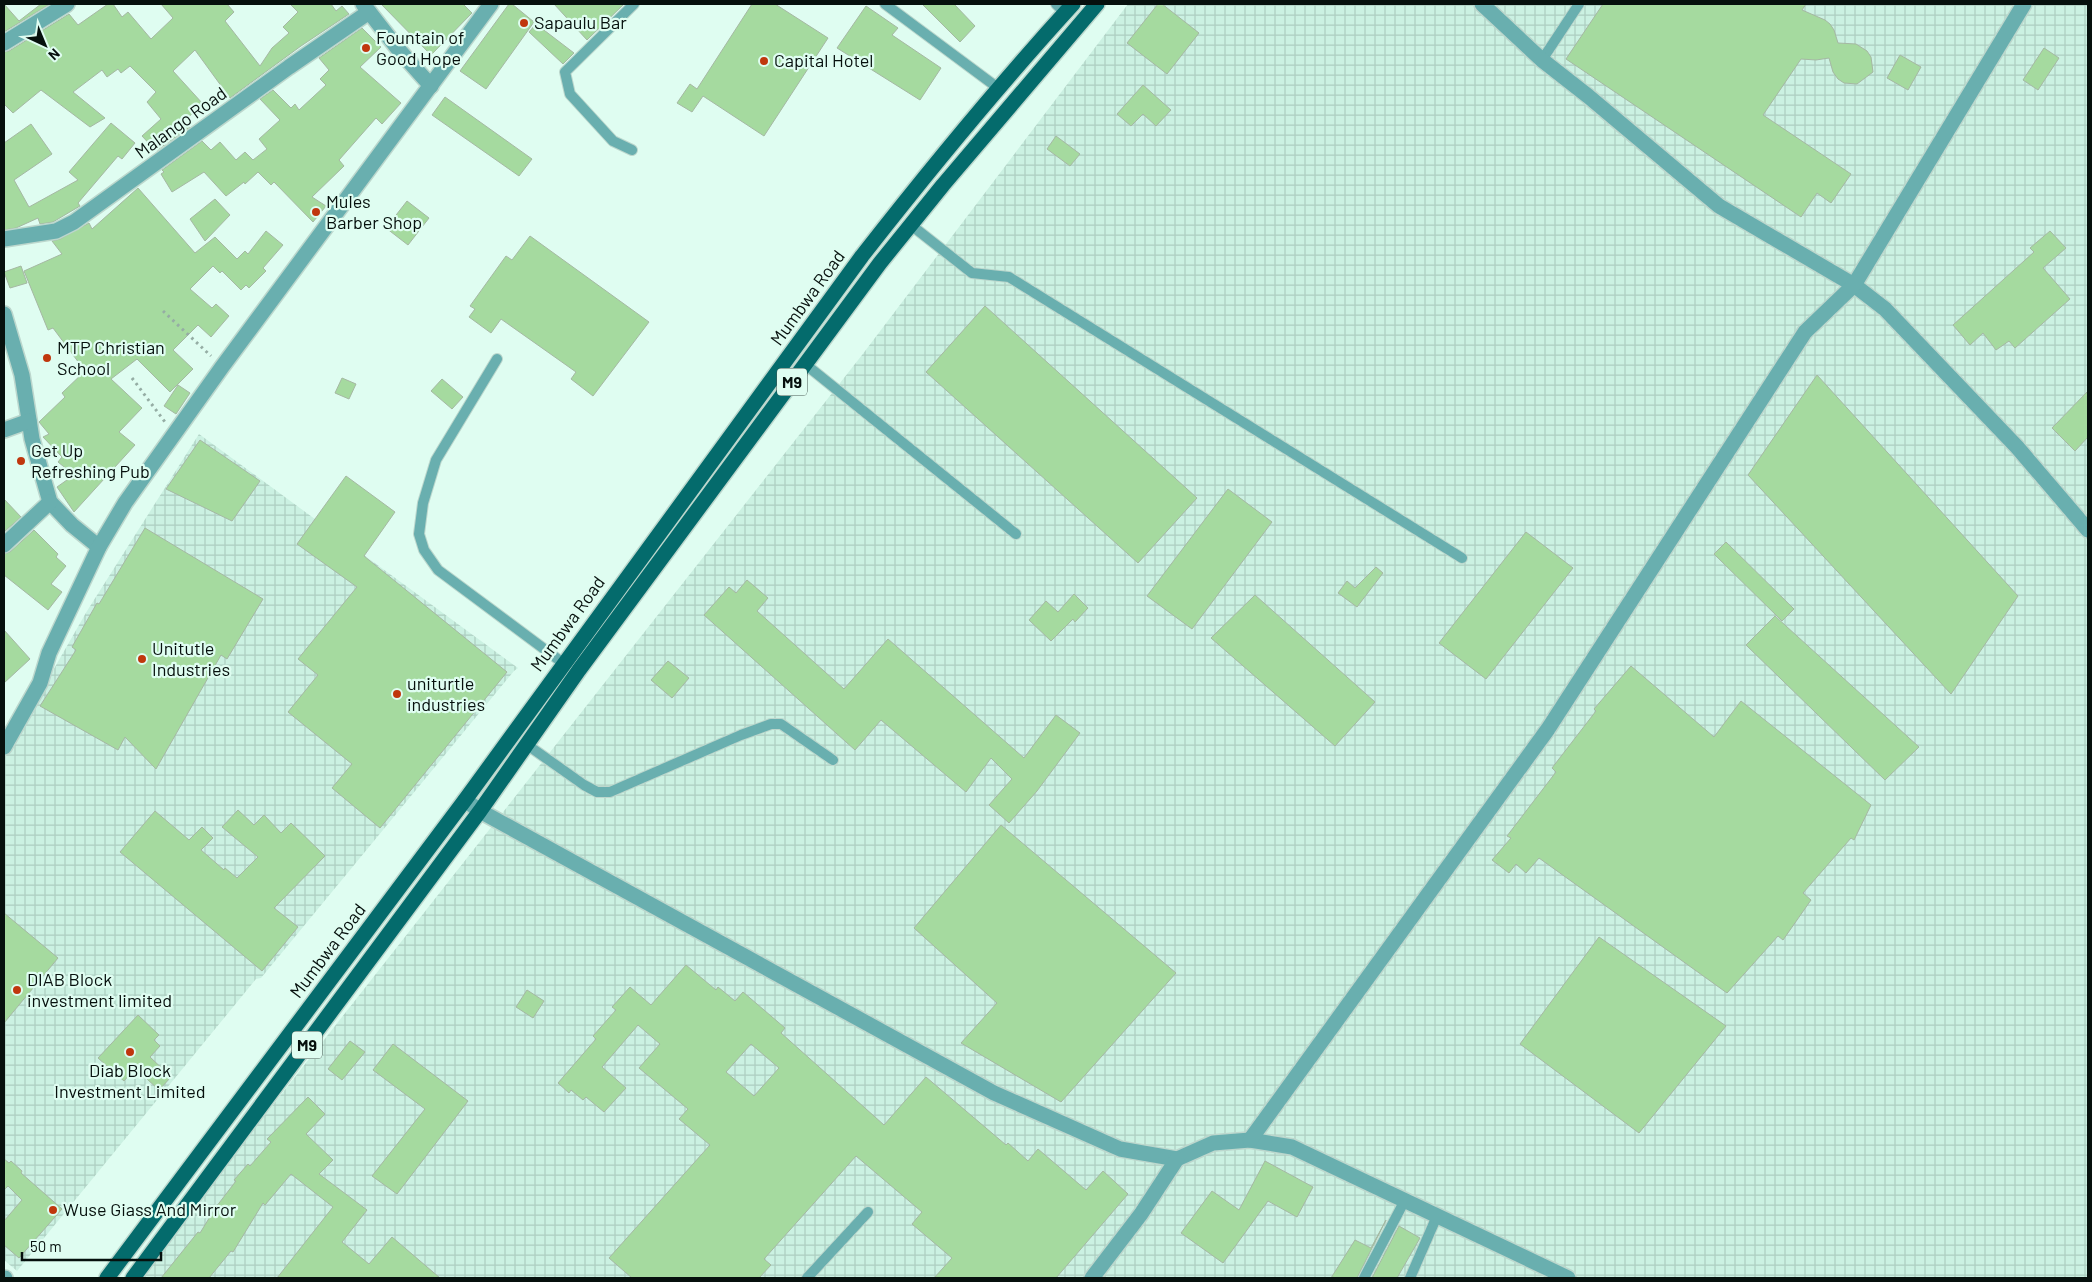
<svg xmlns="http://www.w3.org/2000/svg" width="2092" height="1282" viewBox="0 0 2092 1282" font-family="Barlow,sans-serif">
	<defs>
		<pattern id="industrial-grid" width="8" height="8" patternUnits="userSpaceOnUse" patternTransform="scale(1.25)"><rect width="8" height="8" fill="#cbf1e2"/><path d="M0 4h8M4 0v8" fill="none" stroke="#adcec1"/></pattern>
	</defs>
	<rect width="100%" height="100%" fill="#dffdf1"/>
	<g fill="url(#industrial-grid)">
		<path d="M 1128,4 L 2088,4 L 2088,1278 L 137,1278 L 862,355 Z"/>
		<path d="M 199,434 L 518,668 L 514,671 L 261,978 L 256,979 L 17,1271 L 4,1260 L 4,756 L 87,611 Z"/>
	</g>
	<g fill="#a5da9f" stroke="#a5b8a3" fill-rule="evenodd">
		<path d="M 4,4 L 19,21 L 41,4 L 50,4 L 4,32 Z"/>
		<path d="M 108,4 L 113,4 L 122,17 L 128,12 L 151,39 L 173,18 L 161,4 L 227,4 L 234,12 L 225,21 L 260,66 L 272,48 L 289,33 L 283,27 L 298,12 L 290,4 L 331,4 L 336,11 L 342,6 L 349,14 L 301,46 L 230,98 L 195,50 L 173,71 L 203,104 L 184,121 L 190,127 L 156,151 L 142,136 L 161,119 L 147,102 L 156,92 L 130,66 L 121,73 L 118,69 L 107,77 L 102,70 L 73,92 L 105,118 L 90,127 L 41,90 L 13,113 L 4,104 L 4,52 L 9,51 L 69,14 L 78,25 Z"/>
		<path d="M 381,4 L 463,4 L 472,13 L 431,55 Z"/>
		<path d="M 509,4 L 512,4 L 534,22 L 486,89 L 460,71 Z"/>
		<path d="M 554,4 L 624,4 L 587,40 Z"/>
		<path d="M 752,4 L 775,4 L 828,38 L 764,136 L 703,96 L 692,112 L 677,103 L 690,84 L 697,89 Z"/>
		<path d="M 922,4 L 954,4 L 975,26 L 960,42 Z"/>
		<path d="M 1158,4 L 1162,4 L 1199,33 L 1167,74 L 1127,43 Z"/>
		<path d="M 1603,4 L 1806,4 L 1802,10 L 1825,20 L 1830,24 L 1834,30 L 1838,43 L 1856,44 L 1867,51 L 1871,57 L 1873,72 L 1857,84 L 1844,83 L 1838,79 L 1833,72 L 1829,58 L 1816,60 L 1801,59 L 1763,115 L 1851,174 L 1831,203 L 1817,193 L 1801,217 L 1566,59 Z"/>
		<path d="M 866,6 L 898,28 L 892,35 L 941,68 L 920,100 L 837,48 Z"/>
		<path d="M 536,24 L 574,53 L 563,64 L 529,32 Z"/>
		<path d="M 362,28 L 381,47 L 360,67 L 401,103 L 382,124 L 376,118 L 339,160 L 344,166 L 312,197 L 326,206 L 313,222 L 274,182 L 271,185 L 258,172 L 245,184 L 244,182 L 226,196 L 204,172 L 172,192 L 161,174 L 164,172 L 162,170 L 202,141 L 211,150 L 220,142 L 236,160 L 245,152 L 253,160 L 267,149 L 259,139 L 280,120 L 260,99 L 273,90 L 291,108 L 295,104 L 299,110 L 326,85 L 320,79 L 329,70 L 319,58 Z"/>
		<path d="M 2044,48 L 2059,58 L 2038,90 L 2023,80 Z"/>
		<path d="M 1900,55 L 1921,67 L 1908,90 L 1887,78 Z"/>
		<path d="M 1143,85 L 1171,110 L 1156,126 L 1143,114 L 1131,126 L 1117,114 Z"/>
		<path d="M 445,97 L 532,159 L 519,176 L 432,115 Z"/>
		<path d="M 111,123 L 135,143 L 122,159 L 118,156 L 78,203 L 80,206 L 53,222 L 40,224 L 38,218 L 16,228 L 4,230 L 4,143 L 31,124 L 52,154 L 14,180 L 29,207 L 78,180 L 69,172 Z"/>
		<path d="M 1056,136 L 1080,154 L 1070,166 L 1047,149 Z"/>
		<path d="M 138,188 L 195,253 L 215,237 L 237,259 L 245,251 L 248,254 L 266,231 L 283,245 L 263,268 L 266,271 L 249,288 L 246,285 L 241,290 L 222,271 L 220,273 L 213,266 L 190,289 L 212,308 L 216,304 L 229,316 L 211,337 L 198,325 L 173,350 L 193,369 L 170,392 L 137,359 L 111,379 L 142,408 L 119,432 L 135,445 L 74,512 L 57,487 L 74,475 L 58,462 L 62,457 L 43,437 L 49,434 L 39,422 L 65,397 L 62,393 L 85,371 L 53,328 L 48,330 L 24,271 L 62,254 L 52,241 L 60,239 L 89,223 L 92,229 Z"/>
		<path d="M 215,199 L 230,215 L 205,241 L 190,219 Z"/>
		<path d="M 407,201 L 429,218 L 408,245 L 386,228 Z"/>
		<path d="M 2050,231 L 2066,248 L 2043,268 L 2070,299 L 2015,348 L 2009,341 L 1996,350 L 1983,333 L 1970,345 L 1953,325 L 2034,252 L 2030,248 Z"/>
		<path d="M 530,236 L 649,322 L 593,396 L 571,379 L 576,372 L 501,319 L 491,333 L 469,317 L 475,309 L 470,306 L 506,256 L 512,260 Z"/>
		<path d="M 21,266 L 27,283 L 10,288 L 4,272 Z"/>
		<path d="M 985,306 L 1197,498 L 1138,563 L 926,372 Z"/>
		<path d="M 1817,375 L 2018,596 L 1951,694 L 1748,475 Z"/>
		<path d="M 342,378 L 356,384 L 349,399 L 335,393 Z"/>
		<path d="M 442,379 L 463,397 L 452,409 L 431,391 Z"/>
		<path d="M 178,385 L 190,393 L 176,414 L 164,406 Z"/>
		<path d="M 2088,391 L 2088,437 L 2075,451 L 2052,428 Z"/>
		<path d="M 200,440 L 260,481 L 232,521 L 166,489 Z"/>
		<path d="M 346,476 L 395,512 L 364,556 L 507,672 L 380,828 L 332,788 L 352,764 L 288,712 L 318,675 L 298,659 L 357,587 L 297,544 Z"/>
		<path d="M 1228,489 L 1272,522 L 1192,629 L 1147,596 Z"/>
		<path d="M 4,499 L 21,517 L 4,532 Z"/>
		<path d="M 145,528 L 263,599 L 227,659 L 221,655 L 156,769 L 125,737 L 118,750 L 40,706 L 76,650 L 72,647 L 97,603 L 99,604 Z"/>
		<path d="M 34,530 L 58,554 L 56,557 L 66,566 L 51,584 L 62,592 L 48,610 L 4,575 L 4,554 L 10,552 Z"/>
		<path d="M 1526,532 L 1573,568 L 1486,679 L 1439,643 Z"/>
		<path d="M 1726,542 L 1794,609 L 1782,621 L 1714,554 Z"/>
		<path d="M 1376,567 L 1383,573 L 1357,607 L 1338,593 L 1347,581 L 1355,588 Z"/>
		<path d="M 747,580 L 768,598 L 757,611 L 844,689 L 888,639 L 1024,758 L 1056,715 L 1080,733 L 1037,791 L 1009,823 L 989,805 L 1012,779 L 991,758 L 966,792 L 881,720 L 855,750 L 704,615 L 729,587 L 736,593 Z"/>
		<path d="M 1074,594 L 1088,608 L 1075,622 L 1073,619 L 1051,641 L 1029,620 L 1046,601 L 1058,612 Z"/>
		<path d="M 1255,595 L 1375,702 L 1335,746 L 1211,638 Z"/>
		<path d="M 1775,616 L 1919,747 L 1885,780 L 1746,645 Z"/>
		<path d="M 4,630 L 30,659 L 4,683 Z"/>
		<path d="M 668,661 L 689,678 L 672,698 L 651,680 Z"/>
		<path d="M 1631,666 L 1714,737 L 1741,701 L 1871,805 L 1854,840 L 1851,838 L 1803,893 L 1811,900 L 1783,940 L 1778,936 L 1727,993 L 1539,858 L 1526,873 L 1516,864 L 1509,873 L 1492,860 L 1511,838 L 1507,836 L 1556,772 L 1552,768 L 1596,711 L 1594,709 Z"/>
		<path d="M 238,810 L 254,825 L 264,815 L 281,833 L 291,823 L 325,856 L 274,908 L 298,927 L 262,971 L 120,852 L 155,811 L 189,840 L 202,827 L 213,838 L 201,850 L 224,870 L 225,868 L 237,878 L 258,857 L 222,827 Z"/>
		<path d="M 1001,825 L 1176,973 L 1061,1102 L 961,1043 L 997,1003 L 914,928 Z"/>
		<path d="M 4,913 L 58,958 L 4,1023 Z"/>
		<path d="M 1599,937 L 1726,1026 L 1639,1133 L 1520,1044 Z"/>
		<path d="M 686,965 L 716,990 L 718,987 L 735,1001 L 743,992 L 785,1028 L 781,1033 L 884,1125 L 926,1077 L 1006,1145 L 1008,1143 L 1028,1161 L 1038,1149 L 1086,1190 L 1103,1171 L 1128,1194 L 1056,1278 L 934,1278 L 952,1258 L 912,1224 L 922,1212 L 856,1156 L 764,1259 L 771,1265 L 759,1278 L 632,1278 L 609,1258 L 710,1145 L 679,1119 L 688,1109 L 639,1068 L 660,1044 L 638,1025 L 602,1067 L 626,1088 L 604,1112 L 586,1097 L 583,1100 L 571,1090 L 569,1093 L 558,1083 L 596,1039 L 593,1036 L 616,1010 L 612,1007 L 630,987 L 651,1005 ZM 751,1044 L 779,1068 L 754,1096 L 726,1072 Z"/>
		<path d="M 527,990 L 544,1001 L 533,1018 L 516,1007 Z"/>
		<path d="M 138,1015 L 159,1035 L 154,1040 L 160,1046 L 150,1057 L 171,1077 L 159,1090 L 135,1068 L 124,1081 L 98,1058 Z"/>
		<path d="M 350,1041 L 365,1052 L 342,1080 L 328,1069 Z"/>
		<path d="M 393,1044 L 468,1101 L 397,1194 L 372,1176 L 425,1109 L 373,1070 Z"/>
		<path d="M 308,1097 L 325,1114 L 306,1134 L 333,1160 L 319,1174 L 367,1210 L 342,1242 L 369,1264 L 392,1237 L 440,1278 L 277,1278 L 333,1207 L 291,1174 L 265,1205 L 263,1203 L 233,1252 L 231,1251 L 209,1278 L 161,1278 L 198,1232 L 200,1233 L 216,1207 L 236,1181 L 234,1180 L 248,1164 L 250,1166 L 271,1142 L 267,1139 Z"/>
		<path d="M 4,1159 L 9,1163 L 11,1161 L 22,1171 L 21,1173 L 62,1209 L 19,1258 L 4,1245 L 4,1221 L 22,1200 L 8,1186 L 4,1190 Z"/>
		<path d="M 1265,1161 L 1313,1187 L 1297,1217 L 1268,1201 L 1223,1263 L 1181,1233 L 1212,1191 L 1239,1210 Z"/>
		<path d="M 1386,1220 L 1357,1278 L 1331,1278 L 1355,1240 L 1371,1248 Z"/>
		<path d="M 1399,1226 L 1420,1238 L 1397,1278 L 1372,1278 Z"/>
	</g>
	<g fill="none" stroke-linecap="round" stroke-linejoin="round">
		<g stroke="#bcd7cd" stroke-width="12">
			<g id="lane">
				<path d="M 885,4 L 998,88"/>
				<path d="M 1056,4 L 1065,13"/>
				<path d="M 1542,60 L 1579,4"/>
				<path d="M 632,150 L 613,141 L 570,94 L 565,72 L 634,4"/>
				<path d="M 911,225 L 972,273 L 1009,277 L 1462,558"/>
				<path d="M 497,359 L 436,460 L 423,503 L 419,534 L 424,550 L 438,570 L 563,663"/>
				<path d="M 805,364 L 1016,534"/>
				<path d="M 526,744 L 584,785 L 597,792 L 610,792 L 741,735 L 771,724 L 781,724 L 833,760"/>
				<path d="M 807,1278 L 868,1212"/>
				<path d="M 1364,1278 L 1405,1200"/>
				<path d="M 1410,1278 L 1437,1216"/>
			</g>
		</g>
		<g stroke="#bcd7cd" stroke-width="18">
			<g id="street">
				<path d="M 363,4 L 398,49 L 431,86"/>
				<path d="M 1482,4 L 1542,60 L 1588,96 L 1719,206 L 1854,285 L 1885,309 L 2017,447 L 2088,530"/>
				<path d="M 4,43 L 67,4"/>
				<path d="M 4,239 L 56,231 L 74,222 L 289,67 L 369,12"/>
				<path d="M 4,314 L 22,375 L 32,439 L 50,502 L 72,525 L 99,547"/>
				<path d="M 4,430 L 29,421"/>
				<path d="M 4,545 L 50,502"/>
				<path d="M 4,747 L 40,683 L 49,653 L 99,547 L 125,503 L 222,367 L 491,4"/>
				<path d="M 465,800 L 480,811 L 994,1093 L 1120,1149 L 1177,1159 L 1213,1143 L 1250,1140 L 1292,1147 L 1568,1278"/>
				<path d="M 1250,1140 L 1548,729 L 1805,332 L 1854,285 L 2024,4"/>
				<path d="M 4,1278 L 5,1278"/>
				<path d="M 1092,1278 L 1141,1214 L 1177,1159"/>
			</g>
		</g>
		<g stroke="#bcd7cd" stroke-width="18">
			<g id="primary">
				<path d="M 107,1278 L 465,800 L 862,256 C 930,169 999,85 1073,4"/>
				<path d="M 133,1278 L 480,811 L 579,670 L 880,263 L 943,185 L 1097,4"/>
			</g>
		</g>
		<g stroke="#95ada4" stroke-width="3" stroke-dasharray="2.5 4" stroke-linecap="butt">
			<path d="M 163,311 L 211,356"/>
			<path d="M 132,378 L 165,422"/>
		</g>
		<use href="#lane" stroke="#69afaf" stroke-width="10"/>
		<use href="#street" stroke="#69afaf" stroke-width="15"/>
		<use href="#primary" stroke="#046b6c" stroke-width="15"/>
	</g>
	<g fill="#c0370d" stroke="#dffdf1" stroke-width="2">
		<circle cx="524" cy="23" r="5"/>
		<circle cx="366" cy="48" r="5"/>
		<circle cx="764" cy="61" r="5"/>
		<circle cx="316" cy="212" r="5"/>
		<circle cx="47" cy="358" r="5"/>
		<circle cx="21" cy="461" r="5"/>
		<circle cx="142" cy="659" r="5"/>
		<circle cx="397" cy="694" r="5"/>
		<circle cx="17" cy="990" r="5"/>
		<circle cx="130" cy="1052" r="5"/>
		<circle cx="53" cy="1210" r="5"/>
	</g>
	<g text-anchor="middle" stroke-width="4.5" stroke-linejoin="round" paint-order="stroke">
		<g fill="#dffdf1" stroke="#475751" stroke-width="1">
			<rect x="777" y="368.5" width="30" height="27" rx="4"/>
			<rect x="292" y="1031.5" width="30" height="27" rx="4"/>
		</g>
		<g font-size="16" font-weight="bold" fill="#06100d">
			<text x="792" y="388">M9</text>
			<text x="307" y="1051">M9</text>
		</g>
		<g font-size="18" fill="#06100d" stroke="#dffdf1" text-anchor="start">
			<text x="534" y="29">Sapaulu Bar</text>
			<text x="376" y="44">Fountain of<tspan x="376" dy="21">Good Hope</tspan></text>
			<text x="774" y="67">Capital Hotel</text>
			<text x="326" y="208">Mules<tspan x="326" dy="21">Barber Shop</tspan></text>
			<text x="57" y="354">MTP Christian<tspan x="57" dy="21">School</tspan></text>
			<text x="31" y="457">Get Up<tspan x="31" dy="21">Refreshing Pub</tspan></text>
			<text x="152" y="655">Unitutle<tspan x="152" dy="21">Industries</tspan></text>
			<text x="407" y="690">uniturtle<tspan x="407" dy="21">industries</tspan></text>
			<text x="27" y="986">DIAB Block<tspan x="27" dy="21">investment limited</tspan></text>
			<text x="130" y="1077" text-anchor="middle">Diab Block<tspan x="130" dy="21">Investment Limited</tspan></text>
			<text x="63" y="1216">Wuse Giass And Mirror</text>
		</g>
		<g font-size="18" fill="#06100d" stroke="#dffdf1">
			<text transform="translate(181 123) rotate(-36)" y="6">Malango Road</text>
			<text transform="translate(808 298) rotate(-54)" y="6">Mumbwa Road</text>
			<text transform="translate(568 624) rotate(-54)" y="6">Mumbwa Road</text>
			<text transform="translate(328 951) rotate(-53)" y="6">Mumbwa Road</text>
		</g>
	</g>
	<rect width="2092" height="1282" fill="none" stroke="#06100d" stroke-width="10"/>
	<g transform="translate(45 45) rotate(136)" stroke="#dffdf1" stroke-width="4" paint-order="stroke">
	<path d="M0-4L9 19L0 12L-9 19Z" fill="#06100d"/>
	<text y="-8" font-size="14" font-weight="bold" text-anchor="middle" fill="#06100d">N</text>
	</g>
	<path d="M22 1252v8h139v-8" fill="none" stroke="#06100d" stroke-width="2.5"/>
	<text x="30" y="1252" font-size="15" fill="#06100d" stroke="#dffdf1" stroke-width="4" paint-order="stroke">50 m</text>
</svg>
